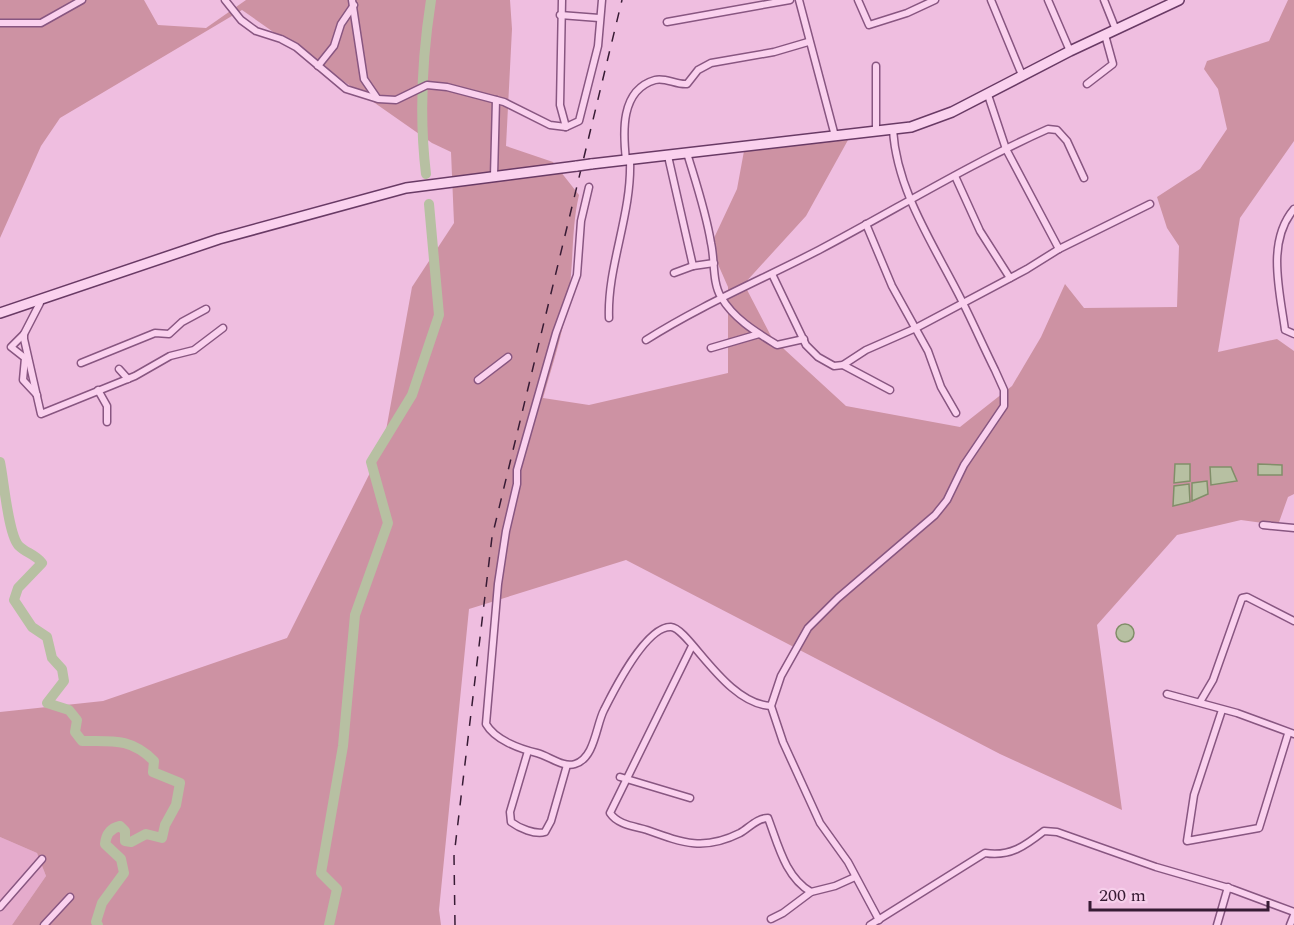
<svg xmlns="http://www.w3.org/2000/svg" width="1294" height="925" viewBox="0 0 1294 925" font-family="Spectral,serif">
	<rect width="100%" height="100%" fill="#efbee0"/>
	<path fill="#e5abcc" d="M 0,837 L 37,853 L 46,876 L 12,925 L 0,925 Z"/>
	<path fill="#cd92a3" d="M 0,0 L 144,0 L 158,25 L 206,28 L 246,0 L 510,0 L 512,29 L 506,146 L 553,162 L 579,195 C 571,229 574,264 568,300 C 563,333 552,366 543,398 L 589,405 L 728,373 L 728,287 L 717,262 L 714,238 L 737,189 L 744,151 L 848,140 L 806,216 L 744,284 L 772,338 L 846,406 L 960,427 L 1012,386 L 1041,337 L 1065,284 L 1084,308 L 1177,307 L 1179,246 L 1167,228 L 1157,197 L 1200,169 L 1227,129 L 1218,89 L 1204,69 L 1207,61 L 1269,41 L 1288,0 L 1294,0 L 1294,141 L 1240,218 L 1218,352 L 1277,339 L 1294,351 L 1294,494 L 1288,497 L 1278,525 L 1241,520 L 1177,535 L 1097,625 L 1122,810 L 1000,754 L 626,560 L 469,609 L 439,910 L 441,925 L 12,925 L 46,876 L 37,853 L 0,837 L 0,712 L 103,701 L 287,638 L 383,447 L 412,287 L 454,223 L 451,152 L 432,143 L 242,10 L 60,118 L 41,146 L 0,238 Z"/>
	<g fill="#b7c0a2" stroke="#818e69" stroke-width="1.5">
		<path d="M 1175,464 L 1190,464 L 1190,481 L 1174,483 Z"/>
		<path d="M 1258,464 L 1282,465 L 1282,475 L 1258,475 Z"/>
		<path d="M 1210,467 L 1231,467 L 1237,481 L 1211,485 Z"/>
		<path d="M 1207,481 L 1208,494 L 1192,501 L 1192,483 Z"/>
		<path d="M 1189,484 L 1190,502 L 1173,506 L 1174,486 Z"/>
		<circle cx="1125" cy="633" r="9"/>
	</g>
	<g fill="none" stroke-linecap="round" stroke-linejoin="round">
		<g stroke="#b7c0a2" stroke-width="10">
			<path d="M 426,174 C 419,116 422,58 431,0"/>
			<path d="M 0,462 C 4,480 8,535 19,546 C 26,553 35,554 42,563 L 18,588 L 14,600 L 32,627 L 47,637 L 52,658 L 62,669 L 64,681 L 47,703 L 69,710 L 77,720 L 75,732 L 82,741 C 113,741 131,738 154,761 L 153,772 L 180,783 L 176,805 L 165,825 L 162,838 L 146,834 L 131,842 L 125,841 L 125,831 L 120,826 C 111,828 106,834 105,844 L 121,859 L 124,873 L 102,903 L 96,922 L 98,925"/>
			<path d="M 329,925 L 337,889 L 321,873 L 343,746 L 355,615 L 388,523 L 371,462 L 412,395 L 439,315 L 429,204"/>
		</g>
		<g stroke="#885681" stroke-width="9">
			<g id="street">
				<path d="M 225,0 L 241,20 L 256,31 L 281,39 L 296,47 L 346,89 L 378,99 L 396,100 L 427,85 L 447,87 L 504,102 L 550,125 L 566,127 L 579,121 L 598,46 L 602,0"/>
				<path d="M 352,0 L 364,79 L 377,98"/>
				<path d="M 562,0 L 560,105 L 566,127"/>
				<path d="M 799,0 L 835,136"/>
				<path d="M 858,0 L 869,25 L 907,13 L 935,0"/>
				<path d="M 991,0 L 1022,75"/>
				<path d="M 1048,0 L 1070,51"/>
				<path d="M 1104,0 L 1116,30"/>
				<path d="M 560,15 L 599,18"/>
				<path d="M 667,22 L 790,0"/>
				<path d="M 0,23 L 41,23 L 82,0"/>
				<path d="M 318,66 L 334,46 L 341,24 L 354,5"/>
				<path d="M 876,66 L 876,131"/>
				<path d="M 1087,84 L 1113,64 L 1105,35"/>
				<path d="M 988,95 L 1006,149 L 1059,249"/>
				<path d="M 687,153 C 696,183 706,212 711,243 C 715,260 712,282 721,297 C 734,319 756,332 777,345 L 804,339"/>
				<path d="M 668,156 L 693,266"/>
				<path d="M 626,160 C 623,133 620,90 655,80 C 665,77 676,85 687,84 L 698,70 L 711,63 L 774,52 L 808,42"/>
				<path d="M 494,176 L 496,100"/>
				<path d="M 955,176 L 980,231 L 1010,278"/>
				<path d="M 589,187 L 581,221 L 577,275 L 556,333 L 517,470 L 517,484 L 506,531 L 498,584 L 486,724 C 495,740 520,749 537,753 C 549,756 563,768 575,764 C 595,758 596,725 604,710 C 614,690 646,626 671,627 C 689,628 725,704 771,706"/>
				<path d="M 1294,209 C 1266,242 1280,292 1285,330 L 1294,334"/>
				<path d="M 866,224 L 892,286 L 928,351 L 941,387 L 956,413"/>
				<path d="M 674,273 L 693,266 L 714,263"/>
				<path d="M 772,274 L 806,345 L 818,357 L 834,366 L 843,365 L 866,350 L 916,328 L 1027,269 L 1059,249 L 1150,204"/>
				<path d="M 39,299 L 40,303 L 24,334 L 24,339 L 41,414 L 135,376 L 170,356 L 194,350 L 223,328"/>
				<path d="M 609,318 C 607,266 632,215 630,160"/>
				<path d="M 24,334 L 11,347 L 25,358 L 23,380 L 37,395"/>
				<path d="M 646,340 C 701,305 761,280 819,250 C 895,210 969,164 1048,129 L 1057,130 L 1067,141 L 1084,178"/>
				<path d="M 711,348 L 759,334"/>
				<path d="M 81,363 L 155,333 L 169,334 L 182,322 L 206,309"/>
				<path d="M 843,365 L 890,390"/>
				<path d="M 119,369 L 128,379"/>
				<path d="M 478,380 L 508,357"/>
				<path d="M 98,390 L 107,406 L 107,422"/>
				<path d="M 1263,525 L 1294,528"/>
				<path d="M 692,646 L 610,813 C 618,825 634,826 647,830 C 683,843 704,851 740,833 C 749,828 757,818 768,818 C 778,844 785,877 811,892"/>
				<path d="M 1167,694 L 1237,713 L 1294,734"/>
				<path d="M 1200,702 L 1213,680 L 1242,598 L 1247,597 L 1294,621"/>
				<path d="M 1222,710 L 1194,795 L 1187,841 L 1259,828 L 1288,734"/>
				<path d="M 528,751 L 510,812 L 511,822 C 519,828 535,835 545,832 L 551,821 L 567,765"/>
				<path d="M 620,777 L 690,798"/>
				<path d="M 0,907 L 42,859"/>
				<path d="M 771,919 L 783,913 L 811,892 L 835,886 L 855,877"/>
				<path d="M 879,920 L 848,862 L 820,823 L 783,742 L 771,706 L 781,676 L 808,628 L 838,598 L 935,515 L 947,500 L 964,465 L 1004,406 L 1004,390 L 995,370 C 984,348 974,325 963,303 C 936,248 897,193 893,130"/>
				<path d="M 44,925 L 70,897"/>
				<path d="M 870,925 L 985,853 C 1010,857 1025,846 1044,831 L 1057,832 L 1156,867 L 1232,889 L 1294,912"/>
				<path d="M 1217,925 L 1228,887"/>
				<path d="M 1290,925 L 1294,915"/>
			</g>
		</g>
		<g stroke="#693a65" stroke-width="12">
			<g id="secondary">
				<path d="M 591,164 L 911,127 L 952,112 L 1070,51 L 1179,0"/>
				<path d="M 0,313 L 219,239 L 406,188 L 577,166"/>
			</g>
		</g>
		<use href="#street" stroke="#fad1ee" stroke-width="6"/>
		<use href="#secondary" stroke="#fad1ee" stroke-width="9"/>
		<path stroke="#371b34" stroke-width="1.5" stroke-dasharray="10 10" stroke-linecap="butt" d="M 455,925 L 454,856 L 492,537 L 622,0"/>
		<g stroke="#693a65" stroke-width="12" stroke-linecap="butt">
			<path id="secondary-bridge" d="M 577,166 L 591,164"/>
		</g>
		<use href="#secondary-bridge" stroke="#fad1ee" stroke-width="9"/>
	</g>
	<path d="M1090 901v9h178v-9" fill="none" stroke="#371b34" stroke-width="3"/>
	<text x="1099" y="901" font-size="18" fill="#371b34" stroke="#f6ceea" stroke-width="4.5" paint-order="stroke">200 m</text>
</svg>
